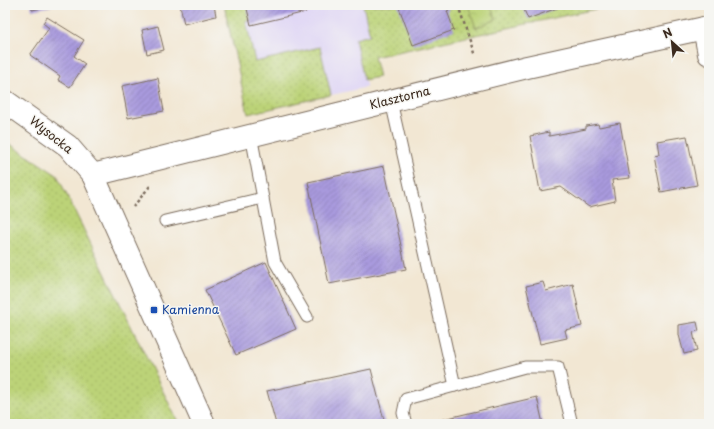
<svg xmlns="http://www.w3.org/2000/svg" width="714" height="429" viewBox="0 0 714 429" font-family="'Playpen Sans',sans-serif">
	<defs>
		<pattern id="grass-dots" width="8" height="8" patternUnits="userSpaceOnUse"><rect width="8" height="8" fill="#bcd378"/><path d="M2 2h.1M6 6h.1" fill="none" stroke="#a2b567" stroke-width="1.8" stroke-linecap="round"/></pattern>
		<pattern id="park-crowns" width="20" height="18" patternUnits="userSpaceOnUse"><rect width="20" height="18" fill="#bcd378"/><path d="M2 6a3 3 0 1 1 6 0M12 15a3 3 0 1 1 6 0" fill="none" stroke="#a2b567"/></pattern>
		<pattern id="building-hatch" width="6" height="6" patternUnits="userSpaceOnUse"><rect width="6" height="6" fill="#a99ade"/><path d="M-1 1l2-2M0 6l6-6M5 7l2-2" fill="none" stroke="#8b7eb3"/></pattern>
	</defs>
	<rect width="100%" height="100%" fill="#f6f6f2"/>
	<filter id="ink" filterUnits="userSpaceOnUse"><feTurbulence type="fractalNoise" baseFrequency=".025" numOctaves="2"/><feDisplacementMap in="SourceGraphic" scale="8" xChannelSelector="R" yChannelSelector="G"/><feConvolveMatrix kernelMatrix="1 2 1 2 8 2 1 2 1" color-interpolation-filters="sRGB"/></filter>
	<filter id="wash" filterUnits="userSpaceOnUse"><feTurbulence type="fractalNoise" baseFrequency=".012" numOctaves="4" result="noise"/><feDisplacementMap in="SourceGraphic" scale="16" xChannelSelector="R" yChannelSelector="G"/><feGaussianBlur stdDeviation="0.9" result="paint"/><feColorMatrix in="noise" values="0 0 0 0 0 0 0 0 0 0 0 0 0 0 0 0 0 1.4 0 .05"/><feComposite in="paint" operator="in"/></filter>
	<g filter="url(#wash)">
		<rect width="100%" height="100%" fill="#f2e7d3"/>
		<path fill="#dfd5f5" d="M 224,5 L 363,5 L 370,35 L 355,39 L 364,80 L 367,87 L 248,114 Z"/>
		<g fill="url(#grass-dots)" stroke="#7c7e4b">
			<path d="M 224,5 L 246,5 L 250,20 L 246,21 L 255,62 L 320,47 L 331,95 L 248,114 Z"/>
			<path d="M 363,5 L 614,5 L 374,57 L 379,77 L 364,80 L 355,39 L 370,35 Z"/>
			<path d="M 5,141 L 57,175 L 179,424 L 5,424 Z"/>
		</g>
		<path fill="url(#park-crowns)" stroke="#7c7e4b" d="M 468,5 L 490,5 L 496,19 L 476,28 Z"/>
		<g id="blocks">
			<g fill="url(#building-hatch)">
				<path d="M 31,5 L 51,5 L 52,6 L 32,10 Z"/>
				<path d="M 180,5 L 214,5 L 216,16 L 184,24 Z"/>
				<path d="M 246,5 L 305,5 L 306,12 L 251,25 Z"/>
				<path d="M 398,5 L 447,5 L 449,10 L 447,11 L 454,30 L 413,45 Z"/>
				<path d="M 522,5 L 565,5 L 528,19 Z"/>
				<path d="M 47,17 L 84,40 L 74,56 L 85,64 L 70,87 L 58,80 L 60,76 L 30,55 L 49,28 L 43,23 Z"/>
				<path d="M 158,26 L 164,50 L 147,54 L 142,30 Z"/>
				<path d="M 158,78 L 164,111 L 128,118 L 122,86 Z"/>
				<path d="M 620,123 L 630,178 L 612,180 L 615,201 L 589,207 L 561,187 L 540,191 L 530,136 L 549,132 L 549,136 L 586,129 L 586,126 L 598,124 L 599,127 Z"/>
				<path d="M 687,136 L 697,185 L 661,192 L 654,155 L 659,154 L 657,141 Z"/>
				<path d="M 384,166 L 406,269 L 329,284 L 308,182 Z"/>
				<path d="M 266,262 L 296,329 L 236,355 L 205,290 Z"/>
				<path d="M 543,282 L 546,291 L 573,284 L 582,326 L 565,330 L 567,338 L 540,344 L 526,286 Z"/>
				<path d="M 697,322 L 699,331 L 693,332 L 697,351 L 684,354 L 679,335 L 679,325 Z"/>
				<path d="M 371,369 L 385,424 L 276,424 L 267,391 Z"/>
				<path d="M 537,397 L 543,424 L 431,424 L 431,422 Z"/>
			</g>
		</g>
	</g>
	<g filter="url(#ink)">
		<use href="#blocks" fill-opacity="0" stroke="#7b6c5d" stroke-width="1"/>
		<g fill="none" stroke-linecap="round" stroke-linejoin="round">
			<g stroke="#7b6c5d" stroke-width="13">
				<g id="service">
					<path d="M 391,101 L 455,386"/>
					<path d="M 251,135 L 275,262 L 307,317"/>
					<path d="M 165,221 L 263,198"/>
					<path d="M 406,424 L 403,413 L 406,399 L 525,367 L 558,367 L 572,424"/>
				</g>
			</g>
			<g stroke="#7b6c5d" stroke-width="24">
				<path id="minor" d="M 704,28 L 709,54"/>
			</g>
			<g stroke="#7b6c5d" stroke-width="24">
				<g id="tertiary">
					<path d="M 5,101 L 68,146 L 93,175 L 204,424"/>
					<path d="M 93,175 L 527,67 L 709,27"/>
				</g>
			</g>
			<g stroke="#7b6c5d" stroke-width="2.5" stroke-dasharray="3 3" stroke-linecap="butt">
				<path d="M 458,5 L 475,56"/>
				<path d="M 133,207 L 150,186"/>
			</g>
			<use href="#service" stroke="#fff" stroke-width="11"/>
			<use href="#minor" stroke="#fff" stroke-width="22"/>
			<use href="#tertiary" stroke="#fff" stroke-width="22"/>
		</g>
	</g>
	<rect fill="#1a4fb4" stroke="#f6f6f2" stroke-width="1.5" x="150" y="306" width="8" height="8" rx="2"/>
	<g text-anchor="middle" stroke-width="3" stroke-linejoin="round" paint-order="stroke">
		<g font-size="12" fill="#3b2a1e" stroke="#f6f6f2">
			<text transform="translate(400 98) rotate(-14)" y="4">Klasztorna</text>
			<text transform="translate(51 135) rotate(39)" y="4">Wysocka</text>
		</g>
		<g font-size="12" fill="#164399" stroke="#f6f6f2" text-anchor="start">
			<text x="162" y="314">Kamienna</text>
		</g>
	</g>
	<rect width="714" height="429" fill="none" stroke="#f6f6f2" stroke-width="20"/>
	<g transform="translate(672 42) rotate(333)" stroke="#f6f6f2" stroke-width="3" paint-order="stroke">
	<path d="M0-3L7 15L0 10L-7 15Z" fill="#3b2a1e"/>
	<text y="-6" font-size="11" font-weight="bold" text-anchor="middle" fill="#3b2a1e">N</text>
	</g>
</svg>
